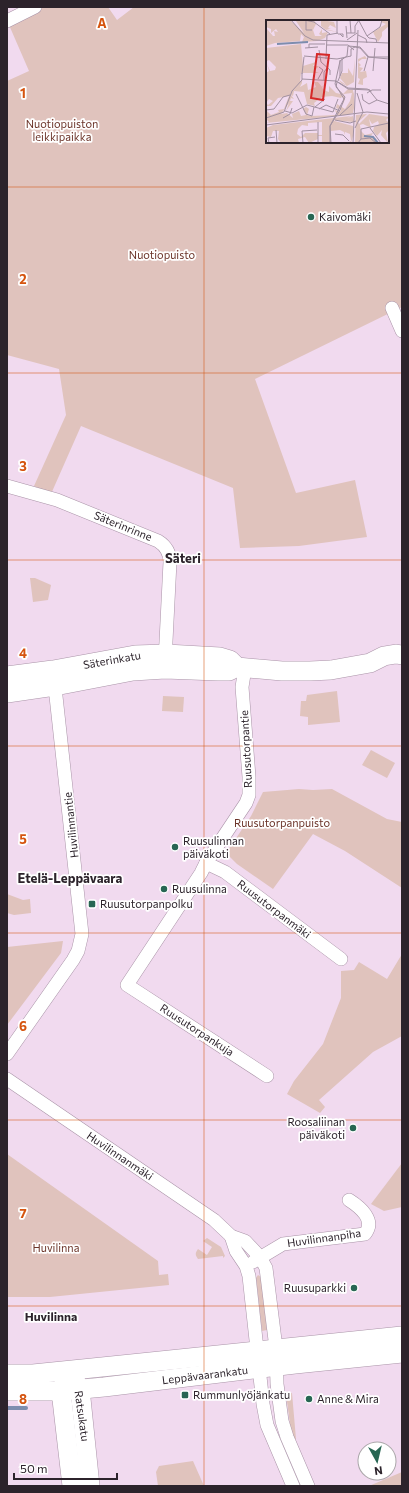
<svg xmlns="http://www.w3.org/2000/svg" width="409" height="1493" viewBox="0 0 409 1493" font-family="Commissioner,sans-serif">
	<rect width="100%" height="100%" fill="#f1daef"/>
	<g fill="#e0c3bd" fill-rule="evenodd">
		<path d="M 43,7 L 108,7 L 117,20 L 134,7 L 402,7 L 402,307 L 255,379 L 296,493 L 355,480 L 367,537 L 299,546 L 240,548 L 233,488 L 81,426 L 51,494 L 34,486 L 66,415 L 59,369 L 7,355 L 7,81 L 29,71 L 9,25 L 36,13 ZM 267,21 L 388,21 L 388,142 L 267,142 Z"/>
		<path d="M 30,578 L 35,578 L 51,585 L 48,600 L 33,602 Z"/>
		<path d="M 337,691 L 340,722 L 308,725 L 308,717 L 300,716 L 301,701 L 306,701 L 307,695 Z"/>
		<path d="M 163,696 L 184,697 L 183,712 L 162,711 Z"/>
		<path d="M 371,750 L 395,763 L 387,778 L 362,765 Z"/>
		<path d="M 299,789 L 313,790 L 332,789 L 387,819 L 402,822 L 402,888 L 345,851 L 313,834 L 273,889 L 237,864 L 226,853 L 251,816 L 263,792 Z"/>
		<path d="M 7,894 L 23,900 L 30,899 L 31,913 L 14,915 L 7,913 Z"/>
		<path d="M 63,941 L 61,953 L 7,1025 L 7,947 Z"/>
		<path d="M 402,954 L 402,1036 L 373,1052 L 319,1100 L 325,1107 L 320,1113 L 287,1094 L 294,1081 L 323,1044 L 341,998 L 341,971 L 354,970 L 359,962 L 387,979 Z"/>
		<path d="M 7,1154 L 158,1261 L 159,1275 L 168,1274 L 169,1285 L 50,1297 L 7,1297 Z"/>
		<path d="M 402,1163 L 402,1207 L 384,1211 L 371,1204 Z"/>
		<path d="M 207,1238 L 221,1247 L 225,1256 L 223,1258 L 223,1256 L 198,1259 C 195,1255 195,1253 198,1249 L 207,1255 L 212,1247 L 203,1241 Z"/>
		<path d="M 258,1275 L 261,1277 L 267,1330 L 262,1331 L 256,1278 Z"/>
		<path d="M 292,1393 L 296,1439 L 292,1439 L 286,1394 Z"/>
		<path d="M 193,1461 L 204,1486 L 158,1486 L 156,1472 L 159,1466 Z"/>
		<path d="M 402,1472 L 402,1486 L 369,1486 Z"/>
	</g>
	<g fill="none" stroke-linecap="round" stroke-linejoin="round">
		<path stroke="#7d8dae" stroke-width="4" d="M 7,1408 L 26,1408"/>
		<g stroke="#aa94a8" stroke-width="14">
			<g id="street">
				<path d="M 7,21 L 35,7"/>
				<path d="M 392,308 L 402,331"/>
				<path d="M 7,486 L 57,500 L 158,541 C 166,546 170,553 170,562 L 165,661"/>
				<path d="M 245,668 L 242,687 L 249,777 L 249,795 L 246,803 L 206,863 L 201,873 L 127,985 L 267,1076"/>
				<path d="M 206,863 L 225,872 L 341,959"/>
				<path d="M 7,1054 L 73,960 L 78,951 L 82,934 L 54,678"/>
				<path d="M 7,1079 L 214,1220 L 231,1236 L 245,1241 L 260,1257 L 266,1268 L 276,1348 L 277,1384 L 282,1421 L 287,1437 L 308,1486"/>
				<path d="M 231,1236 L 236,1251 L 246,1266 L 249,1276 L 263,1404 L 267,1425 L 293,1486"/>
				<path d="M 253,1262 L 283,1244 L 365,1234 C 376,1220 360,1207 349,1200"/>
			</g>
		</g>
		<g stroke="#aa94a8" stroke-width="20">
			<g id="secondary">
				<path d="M 7,676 L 53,670 L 135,655 L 166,654 L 220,657 L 230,660 L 237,667"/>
				<path d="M 7,693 L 55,686 L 133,671 L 165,669 L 218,671 L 229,671 L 237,667 L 282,671 L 310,671 L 331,670 L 370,663 L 384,656 L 396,654 L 402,655"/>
				<path d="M 7,1374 L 33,1374 L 102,1367 L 402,1336"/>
				<path d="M 66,1379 L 61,1391 L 72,1486"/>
				<path d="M 74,1379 L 80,1389 L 90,1486"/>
				<path d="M 7,1391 L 61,1391 L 104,1387 L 295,1364 L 402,1353"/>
			</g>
		</g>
		<use href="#street" stroke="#fff" stroke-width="13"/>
		<use href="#secondary" stroke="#fff" stroke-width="19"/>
	</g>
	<path fill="none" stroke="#d5540f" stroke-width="1" stroke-opacity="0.55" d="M 204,7 L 204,1486M 7,187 L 402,187M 7,373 L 402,373M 7,560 L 402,560M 7,746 L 402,746M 7,933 L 402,933M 7,1120 L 402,1120M 7,1306 L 402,1306"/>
	<g fill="#276653" stroke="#fff" stroke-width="1.5">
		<circle cx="311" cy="217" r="4"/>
		<circle cx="175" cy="847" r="4"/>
		<circle cx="164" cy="889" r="4"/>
		<rect x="88" y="900" width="8" height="8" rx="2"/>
		<circle cx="353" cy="1128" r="4"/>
		<circle cx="354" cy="1288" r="4"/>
		<rect x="181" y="1391" width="8" height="8" rx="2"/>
		<circle cx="309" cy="1399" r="4"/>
	</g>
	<g text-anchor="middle" stroke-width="3.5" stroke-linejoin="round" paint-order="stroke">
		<g font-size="11" fill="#6b3328" stroke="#fff">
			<text x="62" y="128">Nuotiopuiston<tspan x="62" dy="13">leikkipaikka</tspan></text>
			<text x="162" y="259">Nuotiopuisto</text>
			<text x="282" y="827">Ruusutorpanpuisto</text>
			<text x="56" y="1252">Huvilinna</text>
		</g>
		<g font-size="11" fill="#2c232b" stroke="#fff" text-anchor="start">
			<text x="319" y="221">Kaivomäki</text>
			<text x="183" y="845">Ruusulinnan<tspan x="183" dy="13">päiväkoti</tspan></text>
			<text x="172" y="893">Ruusulinna</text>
			<text x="100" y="908">Ruusutorpanpolku</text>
			<text x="345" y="1126" text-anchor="end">Roosaliinan<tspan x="345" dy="13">päiväkoti</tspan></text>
			<text x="346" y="1292" text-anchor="end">Ruusuparkki</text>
			<text x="193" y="1399">Rummunlyöjänkatu</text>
			<text x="317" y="1403">Anne &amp; Mira</text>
		</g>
		<g font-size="11" fill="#2c232b" stroke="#fff">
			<text transform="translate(123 526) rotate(22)" y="4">Säterinrinne</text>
			<text transform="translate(112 660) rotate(-10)" y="4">Säterinkatu</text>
			<text transform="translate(246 749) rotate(-93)" y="4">Ruusutorpantie</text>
			<text transform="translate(71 825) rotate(-96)" y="4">Huvilinnantie</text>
			<text transform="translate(274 909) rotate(37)" y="4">Ruusutorpanmäki</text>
			<text transform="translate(197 1030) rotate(33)" y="4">Ruusutorpankuja</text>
			<text transform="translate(120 1156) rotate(34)" y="4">Huvilinnanmäki</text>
			<text transform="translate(324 1238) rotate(-8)" y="4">Huvilinnanpiha</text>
			<text transform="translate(205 1375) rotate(-7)" y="4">Leppävaarankatu</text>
			<text transform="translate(82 1416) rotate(82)" y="4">Ratsukatu</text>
		</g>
		<g font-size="12" font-weight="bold" fill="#2c232b" stroke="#fff">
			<text x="51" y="1321">Huvilinna</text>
		</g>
		<g font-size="13" font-weight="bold" fill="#2c232b" stroke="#fff">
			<text x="183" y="563">Säteri</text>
			<text x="70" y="883">Etelä-Leppävaara</text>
		</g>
	</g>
	<g transform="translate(266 20)">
		<rect width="123" height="123" fill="#f1daef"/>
		<path d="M 0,0 L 24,0 L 38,13 L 30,1 L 48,0 L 50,4 L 47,10 L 49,16 L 56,16 L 53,14 L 56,9 L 56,13 L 62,12 L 59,18 L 51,21 L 36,22 L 38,17 L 35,14 L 34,21 L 9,23 L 0,26 L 0,11 L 1,9 L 7,16 L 9,16 L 8,11 L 12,12 L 10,9 L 5,13 L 5,9 L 0,7 ZM 55,0 L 68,2 L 70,8 L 64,5 L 62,8 L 65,9 L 60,9 L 71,12 L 60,10 L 55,6 ZM 117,0 L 123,0 L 123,6 L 116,12 L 116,16 L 112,22 L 107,12 L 120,4 L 115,2 ZM 35,24 L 37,46 L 50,42 L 47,46 L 53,46 L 48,51 L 53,53 L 35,53 L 34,62 L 36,60 L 36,63 L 34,67 L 41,63 L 42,70 L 50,67 L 48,62 L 52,62 L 56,67 L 58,65 L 56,68 L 60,71 L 63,72 L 63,66 L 70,73 L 75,74 L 72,69 L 78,75 L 79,79 L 77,84 L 77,75 L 75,78 L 66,76 L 56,77 L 48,83 L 49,86 L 41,84 L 38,72 L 28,71 L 27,76 L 25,75 L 28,79 L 25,78 L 24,81 L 27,81 L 20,91 L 24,92 L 25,87 L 24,92 L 20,91 L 23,83 L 15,94 L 21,93 L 27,98 L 26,94 L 33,91 L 35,96 L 40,95 L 37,89 L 40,87 L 43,89 L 41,95 L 45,96 L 71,95 L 69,90 L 74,92 L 75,90 L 70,88 L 71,84 L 79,89 L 84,81 L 86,73 L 77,74 L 82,69 L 87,70 L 87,74 L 88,71 L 88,92 L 87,88 L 87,93 L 80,95 L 0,103 L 3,102 L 0,99 L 0,90 L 5,95 L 13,92 L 12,90 L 18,89 L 23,76 L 12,78 L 5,86 L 0,86 L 0,83 L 2,85 L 7,81 L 3,79 L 0,83 L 0,53 L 3,51 L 1,44 L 4,51 L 9,50 L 10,47 L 3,40 L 1,41 L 0,28 ZM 99,36 L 101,39 L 96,39 L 92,42 L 95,45 L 93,47 L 97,48 L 94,52 L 100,51 L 101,57 L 97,59 L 97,65 L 92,64 L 94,59 L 92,58 L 92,39 ZM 89,39 L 88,62 L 81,66 L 75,63 L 73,60 L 80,65 L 74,58 L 76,53 L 82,53 L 82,48 L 87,56 ZM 101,94 L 92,102 L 93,104 L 103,94 L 123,97 L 120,100 L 123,103 L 123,110 L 120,113 L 122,123 L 115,115 L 116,110 L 111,116 L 107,111 L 108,107 L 113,104 L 112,101 L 106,104 L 103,99 L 105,108 L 97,104 L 94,105 L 95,111 L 99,115 L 107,113 L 105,116 L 112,123 L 89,123 L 90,95 ZM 85,96 L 81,98 L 87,96 L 88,102 L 65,100 L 87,106 L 87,116 L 85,123 L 81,123 L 85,121 L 84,114 L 79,112 L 78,115 L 78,112 L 74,110 L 65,111 L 65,122 L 69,123 L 56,122 L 56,116 L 52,116 L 52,115 L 56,115 L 56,102 L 42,103 L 42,106 L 36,105 L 32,109 L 31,114 L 35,117 L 39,113 L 52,113 L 52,119 L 43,123 L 39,117 L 32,119 L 33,123 L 15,123 L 12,119 L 13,111 L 7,111 L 5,117 L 0,116 L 0,108 L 7,105 Z" fill="#e0c3bd"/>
		<path fill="none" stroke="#7d8dae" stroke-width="2" d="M 11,24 L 42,22M 98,116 L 107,117 L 112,123"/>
		<path fill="none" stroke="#a291a1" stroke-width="1" d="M 25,0 L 39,16 L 47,20 L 123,23M 38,0 L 48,2 L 64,14M 40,0 L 40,10 L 46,10M 84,0 L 85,13M 93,1 L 101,16M 80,6 L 81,18M 81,13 L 89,13 L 89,6 L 93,0M 71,14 L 71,0M 72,14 L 77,14 L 77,17 L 74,14M 92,15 L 100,19 L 101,23M 101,16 L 114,7 L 116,0M 101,16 L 103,18 L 110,19 L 111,23M 81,20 L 91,13M 60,25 L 82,25 L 88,30M 39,28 L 52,27M 43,28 L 43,24 L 59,24M 53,30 L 55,42 L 64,50 L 64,55M 38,36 L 71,39 L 85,36M 85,36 L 85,29 L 89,27 L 94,28 L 102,37 L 123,39M 60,39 L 61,15 L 72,13M 74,40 L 74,56M 98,51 L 102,37M 107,51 L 109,28M 36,54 L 38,37M 36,59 L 70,61M 52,59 L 57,50 L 53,47M 58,60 L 58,52 L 61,48M 72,61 L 76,51 L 76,38M 71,62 L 70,67 L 79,77 L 74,90M 105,72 L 104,70 L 101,69 L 82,68 L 70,61 L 82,69 L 103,70 L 111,80 L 123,84M 101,73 L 106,70 L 115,70M 30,74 L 40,94 L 46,96 L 48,87M 96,74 L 97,80 L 103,84 L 111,80M 41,85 L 67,92 L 72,79M 49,87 L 59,79M 53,89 L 60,85 L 74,91M 0,90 L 8,89 L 17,77 L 24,75M 19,91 L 26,93 L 41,85M 74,95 L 86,84M 0,98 L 18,92 L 26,71 L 36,60 L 36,53M 17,98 L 24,94 L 26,88M 69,100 L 84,103 L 90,101M 52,102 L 52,123M 0,105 L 101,92 L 123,94M 89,108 L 97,92 L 91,73M 104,108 L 115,123M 10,110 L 11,123M 69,114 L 77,115 L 83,121M 95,119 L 104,118 L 110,123M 3,123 L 2,118 L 9,117M 37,123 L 36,111 L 51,110M 64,123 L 64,106 L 74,90M 65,123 L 64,106 L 78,79 L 69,64 L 74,41 L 81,36 L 82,26 L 94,27 L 103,37 L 123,37M 87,123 L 92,10M 92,123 L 95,119 L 95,109 L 123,103"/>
		<path fill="#d62828" fill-opacity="0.15" stroke="#d62828" stroke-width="2" d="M 51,34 L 63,35 L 57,80 L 45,78 Z"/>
		<rect width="123" height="123" fill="none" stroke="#2c232b" stroke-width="2"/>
	</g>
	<g font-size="13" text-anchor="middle" font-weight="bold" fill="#d5540f" stroke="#fff" stroke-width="3.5" stroke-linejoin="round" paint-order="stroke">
		<text x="102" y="28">A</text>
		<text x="23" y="98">1</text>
		<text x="23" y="284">2</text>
		<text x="23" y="471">3</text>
		<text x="23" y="658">4</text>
		<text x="23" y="844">5</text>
		<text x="23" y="1031">6</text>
		<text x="23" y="1218">7</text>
		<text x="23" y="1404">8</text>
	</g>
	<rect width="409" height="1493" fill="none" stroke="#2c232b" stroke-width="16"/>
	<g transform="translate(377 1461) rotate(172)"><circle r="19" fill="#ffffff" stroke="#aba7aa"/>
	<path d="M0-3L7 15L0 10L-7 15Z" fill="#276653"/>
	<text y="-6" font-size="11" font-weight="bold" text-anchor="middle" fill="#2c232b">N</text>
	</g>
	<path d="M14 1473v6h103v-6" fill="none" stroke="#2c232b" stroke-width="2"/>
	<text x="20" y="1473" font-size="12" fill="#2c232b" stroke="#ffffff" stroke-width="3" paint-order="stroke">50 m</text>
</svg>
